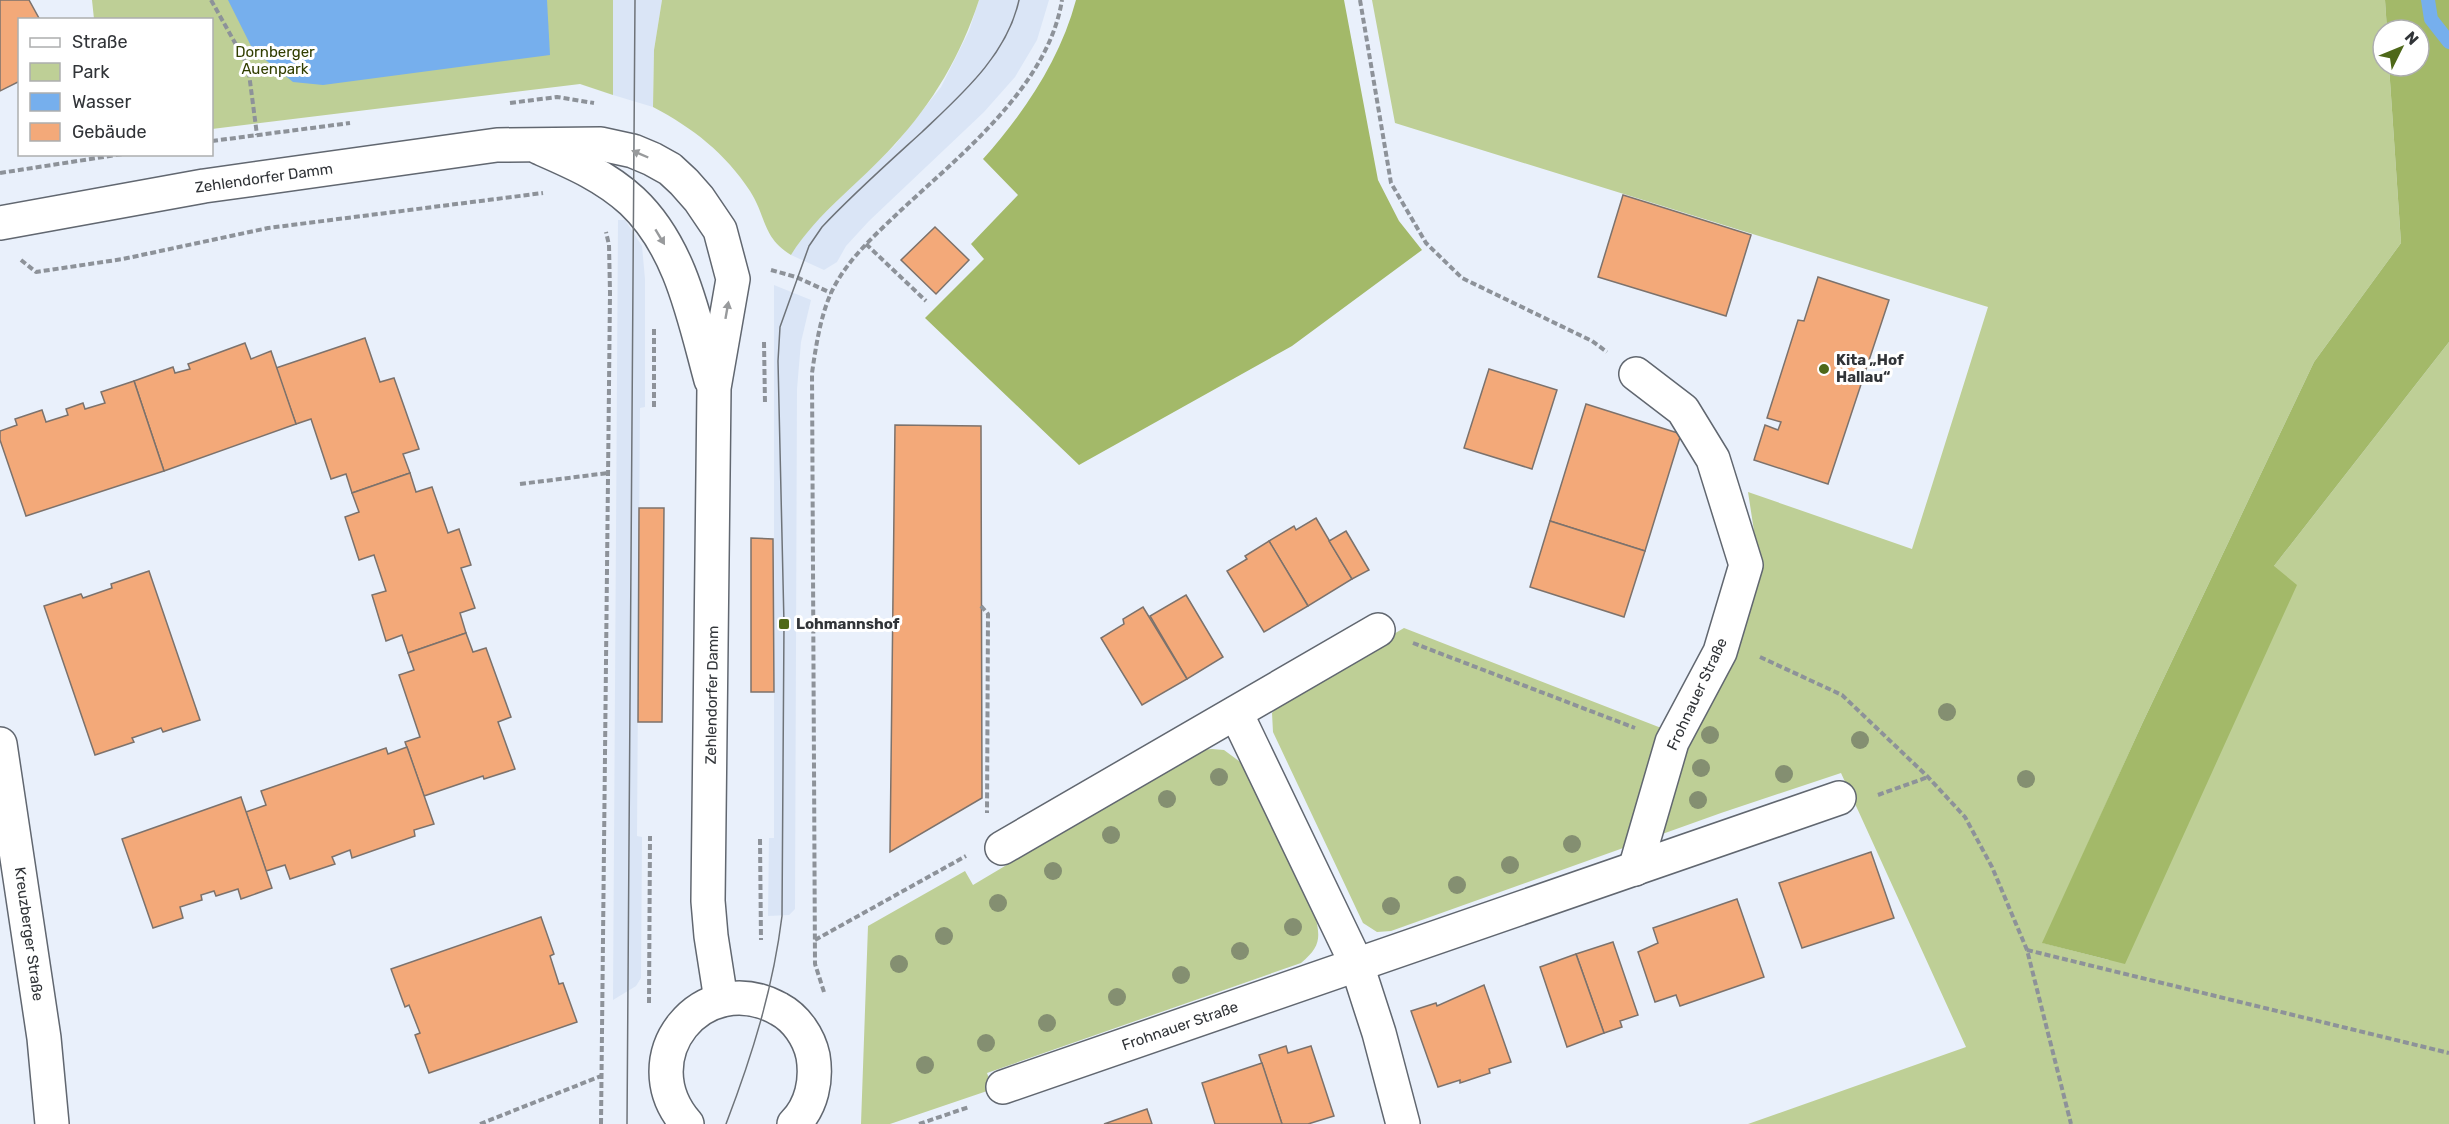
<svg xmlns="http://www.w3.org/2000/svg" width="2449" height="1124" viewBox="0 0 2449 1124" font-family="Rubik,sans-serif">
	<rect width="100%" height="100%" fill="#e9f0fb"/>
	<g fill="#dae5f6">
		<path d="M 613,0 L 662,0 L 654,50 L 653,107 L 613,95 Z"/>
		<path d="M 979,0 L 1049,0 L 1037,40 L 1015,77 L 984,112 L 869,221 L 846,246 L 837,262 L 824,270 L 791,255 L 804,233 L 895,145 L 941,87 L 969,31 Z"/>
		<path d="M 618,220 L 625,220 L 642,246 L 645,279 L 645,407 L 640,408 L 637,836 L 642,837 L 641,978 L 636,986 L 613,1000 Z"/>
		<path d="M 774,285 L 811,300 L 801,342 L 797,389 L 795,909 L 789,915 L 768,916 L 769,838 L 774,838 Z"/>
	</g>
	<g fill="#becf96">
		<path d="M 92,0 L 613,0 L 613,95 L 580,84 L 212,129 L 212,20 L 94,19 Z"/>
		<path d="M 662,0 L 979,0 C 961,55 933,103 894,145 C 860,183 818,212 791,255 C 762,237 767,218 750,191 C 725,153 693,128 653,107 L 654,50 Z"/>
		<path d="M 1372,0 L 2385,0 L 2387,30 L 2383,30 L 2383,66 L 2389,66 L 2401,243 L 2314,362 L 2142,724 L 2043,943 L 2109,960 L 2274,566 L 2449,342 L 2449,1124 L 1748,1124 L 1966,1047 L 1841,773 L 1721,813 L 1391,931 L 1377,932 L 1363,923 L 1273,732 L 1272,713 L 1285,698 L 1404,628 L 1669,731 L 1709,644 L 1728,568 L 1761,576 L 1748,492 L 1912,549 L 1988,307 L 1395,123 Z"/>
		<path d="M 1212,749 L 1224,750 L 1243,764 L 1315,915 C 1321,939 1320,947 1301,963 L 987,1073 L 993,1089 L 890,1124 L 861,1124 L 868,926 L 965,871 L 973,885 L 1200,750 Z"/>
	</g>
	<g fill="#a3b969">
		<path d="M 1076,0 L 1344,0 L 1378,180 L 1399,221 L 1422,250 L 1292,346 L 1079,465 L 925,318 L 984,259 L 971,244 L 1018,195 L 983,159 C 1024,113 1060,60 1076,0 Z"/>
		<path d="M 2385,0 L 2449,0 L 2449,342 L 2274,566 L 2297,585 L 2125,964 L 2042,943 L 2142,724 L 2314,362 L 2401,243 L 2389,66 L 2419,66 L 2419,30 L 2387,30 Z"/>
	</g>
	<path fill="#76afed" d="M 228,0 L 547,0 L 550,55 L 323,85 L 293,82 L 253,50 Z"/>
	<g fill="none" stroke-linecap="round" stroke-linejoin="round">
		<path stroke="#76afed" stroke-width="14" d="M 2428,0 L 2431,19 L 2449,42"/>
	</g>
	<g fill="#f3a979" stroke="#7c726c" stroke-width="1.5">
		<path d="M 0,0 L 29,0 L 40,20 L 20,20 L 20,81 L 0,91 Z"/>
		<path d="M 1623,195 L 1751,235 L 1726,316 L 1598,277 Z"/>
		<path d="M 935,227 L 969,260 L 936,294 L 901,260 Z"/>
		<path d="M 1818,277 L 1889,300 L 1828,484 L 1754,460 L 1765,425 L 1778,430 L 1781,422 L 1767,418 L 1798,320 L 1804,321 Z"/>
		<path d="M 365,338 L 380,382 L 394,378 L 419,449 L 403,454 L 410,473 L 352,493 L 346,474 L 331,479 L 311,419 L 296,424 L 276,368 Z"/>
		<path d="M 245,343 L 251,359 L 271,351 L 296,424 L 164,471 L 134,381 L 173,367 L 175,373 L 190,369 L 188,364 Z"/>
		<path d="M 1489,369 L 1557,390 L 1532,469 L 1464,448 Z"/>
		<path d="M 134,381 L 164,471 L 26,516 L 0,440 L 0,431 L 17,425 L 15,419 L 42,410 L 46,422 L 68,415 L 66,409 L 83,403 L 85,409 L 105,403 L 101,392 Z"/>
		<path d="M 1586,404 L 1681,434 L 1645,551 L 1550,521 Z"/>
		<path d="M 895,425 L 981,426 L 982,798 L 890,852 Z"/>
		<path d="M 410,473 L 416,492 L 432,487 L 448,533 L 459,529 L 471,565 L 461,568 L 475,608 L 460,613 L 466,633 L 408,653 L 402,635 L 386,641 L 372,595 L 386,591 L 374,555 L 359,560 L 345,517 L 359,512 L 352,493 Z"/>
		<path d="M 639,508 L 664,508 L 662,722 L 638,722 Z"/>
		<path d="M 1316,518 L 1352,579 L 1308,606 L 1269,541 L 1294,526 L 1296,530 Z"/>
		<path d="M 1550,521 L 1645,551 L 1624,617 L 1530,587 Z"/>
		<path d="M 1346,531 L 1369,570 L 1352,579 L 1329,541 Z"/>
		<path d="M 751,538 L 773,539 L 774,692 L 751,692 Z"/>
		<path d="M 1269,541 L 1308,606 L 1264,632 L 1227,571 L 1247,559 L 1245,556 Z"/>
		<path d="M 149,571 L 200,720 L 163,732 L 161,728 L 132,738 L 134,742 L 95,755 L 44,606 L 81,594 L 83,598 L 112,588 L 111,584 Z"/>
		<path d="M 1186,595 L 1223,657 L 1187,679 L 1150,616 Z"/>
		<path d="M 1143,607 L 1187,679 L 1142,705 L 1101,638 L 1124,624 L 1123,619 Z"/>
		<path d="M 466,633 L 473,652 L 486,648 L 511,717 L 498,722 L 515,769 L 484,779 L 483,776 L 424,796 L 405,742 L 420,737 L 399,675 L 414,670 L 408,653 Z"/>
		<path d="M 407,747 L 434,824 L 414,830 L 415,836 L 352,858 L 350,850 L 332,857 L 335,864 L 290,879 L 285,865 L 266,871 L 246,812 L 266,805 L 261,791 L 386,748 L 388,754 Z"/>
		<path d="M 241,797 L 272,888 L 241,899 L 238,889 L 216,896 L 214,891 L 201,895 L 202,900 L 180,907 L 183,918 L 153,928 L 122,839 Z"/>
		<path d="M 1871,852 L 1894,918 L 1802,948 L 1779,883 Z"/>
		<path d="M 1737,899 L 1764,977 L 1680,1006 L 1676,995 L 1655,1002 L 1638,952 L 1658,943 L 1653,928 Z"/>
		<path d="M 541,917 L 554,954 L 550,956 L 559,984 L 563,983 L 577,1022 L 429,1073 L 415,1035 L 420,1033 L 409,1005 L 405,1007 L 391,969 Z"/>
		<path d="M 1613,942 L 1638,1015 L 1620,1021 L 1622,1027 L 1604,1033 L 1576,954 Z"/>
		<path d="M 1576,954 L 1604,1033 L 1567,1047 L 1540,967 Z"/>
		<path d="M 1484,985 L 1511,1062 L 1489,1069 L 1490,1073 L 1460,1083 L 1460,1080 L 1438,1087 L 1411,1011 L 1436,1003 L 1437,1006 Z"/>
		<path d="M 1286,1046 L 1288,1053 L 1311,1046 L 1334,1116 L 1308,1124 L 1282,1124 L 1259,1055 Z"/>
		<path d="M 1262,1063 L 1282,1124 L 1215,1124 L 1202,1083 Z"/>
		<path d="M 1147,1109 L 1152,1124 L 1104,1124 Z"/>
	</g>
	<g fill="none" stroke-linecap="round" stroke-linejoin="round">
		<g stroke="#616770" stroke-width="36">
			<g id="minor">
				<path d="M 540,148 C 572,162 605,176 632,201 C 681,247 694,318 711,380"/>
				<path d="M 0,223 L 204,186 L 497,145 L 601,144 L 633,151 L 652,159 L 670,169 L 684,182 L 699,199 L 720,230 L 733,279 L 714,388 L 708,901 L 711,936 L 721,1000"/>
				<path d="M 1236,713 L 1357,965 L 1379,1033 L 1403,1124"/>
				<path d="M 0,744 L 44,1038 L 52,1124"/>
				<path d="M 1002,848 L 1378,630"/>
				<path d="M 1635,869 L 1672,742 L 1720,652 L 1746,565 L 1713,459 L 1683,410 L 1636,374"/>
				<path d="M 1003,1087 L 1839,798"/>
				<path d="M 687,1124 C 629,1058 702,966 779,1009 C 796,1018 809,1037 813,1056 C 817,1080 812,1106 794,1124"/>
			</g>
		</g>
		<g stroke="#8d9299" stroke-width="4" stroke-dasharray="6 3" stroke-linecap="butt">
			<path d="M 211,0 L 248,66 L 257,135"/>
			<path d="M 1360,0 L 1391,183 L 1426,243 L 1462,278 L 1592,341 L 1607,352"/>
			<path d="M 510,103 L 557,97 L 594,103"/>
			<path d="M 212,141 L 350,123"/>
			<path d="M 0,173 L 123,154"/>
			<path d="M 866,244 L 926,301"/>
			<path d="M 21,260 L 36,272 L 123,259 L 268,228 L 543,193"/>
			<path d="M 771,270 L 796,277 L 831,293"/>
			<path d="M 764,342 L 765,404"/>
			<path d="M 654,407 L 654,327"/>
			<path d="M 520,484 L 608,473"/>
			<path d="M 981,606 L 988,614 L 987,813"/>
			<path d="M 1413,643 L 1635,728"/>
			<path d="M 1760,657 L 1842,695 L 1928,777 L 1965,817 L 1992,867 L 2027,950 L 2071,1124"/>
			<path d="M 1878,795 L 1928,777"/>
			<path d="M 760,839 L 761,940"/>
			<path d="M 815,940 L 966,856"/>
			<path d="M 2027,950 L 2449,1053"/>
			<path d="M 824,992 L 815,964 L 812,373 C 816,346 820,318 831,293 C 846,261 873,237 898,213 C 959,156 1048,87 1062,0"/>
			<path d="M 649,1003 L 650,836"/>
			<path d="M 480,1124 L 601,1076"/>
			<path d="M 601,1124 L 610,293 L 609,245 L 606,232"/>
			<path d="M 919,1124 L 969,1107"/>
		</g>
		<use href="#minor" stroke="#fff" stroke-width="33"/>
		<g stroke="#6e7379" stroke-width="1.5">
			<path d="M 627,1124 L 635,0"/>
			<path d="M 726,1124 C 752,1056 773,989 782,916 L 784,624 L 778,361 L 780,327 L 809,246 L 822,227 C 853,194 888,163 922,132 C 962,94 1007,55 1019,0"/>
		</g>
	</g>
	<g fill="#848f71">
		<circle cx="1947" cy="712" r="9"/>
		<circle cx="1710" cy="735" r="9"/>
		<circle cx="1860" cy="740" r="9"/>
		<circle cx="1701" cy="768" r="9"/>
		<circle cx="1784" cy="774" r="9"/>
		<circle cx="1219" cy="777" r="9"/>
		<circle cx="2026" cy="779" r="9"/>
		<circle cx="1167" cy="799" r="9"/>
		<circle cx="1698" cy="800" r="9"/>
		<circle cx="1111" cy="835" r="9"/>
		<circle cx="1572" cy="844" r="9"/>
		<circle cx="1510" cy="865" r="9"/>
		<circle cx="1053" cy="871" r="9"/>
		<circle cx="1457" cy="885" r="9"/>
		<circle cx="998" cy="903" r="9"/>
		<circle cx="1391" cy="906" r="9"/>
		<circle cx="1293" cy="927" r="9"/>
		<circle cx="944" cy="936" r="9"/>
		<circle cx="1240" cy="951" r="9"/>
		<circle cx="899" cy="964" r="9"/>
		<circle cx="1181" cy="975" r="9"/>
		<circle cx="1117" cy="997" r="9"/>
		<circle cx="1047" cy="1023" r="9"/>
		<circle cx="986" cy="1043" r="9"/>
		<circle cx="925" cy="1065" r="9"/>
	</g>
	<defs><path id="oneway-solid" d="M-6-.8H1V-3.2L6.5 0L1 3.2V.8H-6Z" transform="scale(1.5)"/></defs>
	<g fill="#989a9c">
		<use href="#oneway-solid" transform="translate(640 154) rotate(-157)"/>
		<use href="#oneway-solid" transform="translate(660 237) rotate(59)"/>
		<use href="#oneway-solid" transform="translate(727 310) rotate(-80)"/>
	</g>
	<g fill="#4e6819" stroke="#fff" stroke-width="2">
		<circle cx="1824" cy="369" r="6"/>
		<rect x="778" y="618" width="12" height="12" rx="3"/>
	</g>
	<g text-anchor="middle" stroke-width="6" stroke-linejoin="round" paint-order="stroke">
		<g font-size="15" fill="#323f00" stroke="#fff">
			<text x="275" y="57">Dornberger<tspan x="275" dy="17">Auenpark</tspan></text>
		</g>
		<g font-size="15" fill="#313438" stroke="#fff">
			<text transform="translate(264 178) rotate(-8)" y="5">Zehlendorfer Damm</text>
			<text transform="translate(1697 694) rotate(-65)" y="5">Frohnauer Straße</text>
			<text transform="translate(712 695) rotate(-89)" y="5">Zehlendorfer Damm</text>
			<text transform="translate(29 934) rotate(82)" y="5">Kreuzberger Straße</text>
			<text transform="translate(1180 1026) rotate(-19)" y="5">Frohnauer Straße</text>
		</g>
		<g font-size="15" font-weight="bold" fill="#313438" stroke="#fff" text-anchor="start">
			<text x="1836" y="365">Kita „Hof<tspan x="1836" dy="17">Hallau“</tspan></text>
			<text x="796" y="629">Lohmannshof</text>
		</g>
	</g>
	<rect x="18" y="18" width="195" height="138" fill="#ffffff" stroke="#adaeaf" stroke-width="1.5"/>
	<rect x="30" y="38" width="30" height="9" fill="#ffffff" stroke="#adaeaf" stroke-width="1.5"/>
	<text x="72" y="48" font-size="18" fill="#313438">Straße</text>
	<rect x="30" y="63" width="30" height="18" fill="#becf96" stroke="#adaeaf" stroke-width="1.5"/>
	<text x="72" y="78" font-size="18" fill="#313438">Park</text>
	<rect x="30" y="93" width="30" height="18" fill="#76afed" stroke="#adaeaf" stroke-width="1.5"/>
	<text x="72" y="108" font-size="18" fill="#313438">Wasser</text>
	<rect x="30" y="123" width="30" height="18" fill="#f3a979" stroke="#adaeaf" stroke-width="1.5"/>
	<text x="72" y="138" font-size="18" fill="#313438">Gebäude</text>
	<g transform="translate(2401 48) rotate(47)"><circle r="28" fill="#ffffff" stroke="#adaeaf" stroke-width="1.5"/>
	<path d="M0-4.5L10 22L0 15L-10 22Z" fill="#4e6819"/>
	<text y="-9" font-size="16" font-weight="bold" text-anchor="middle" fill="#313438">N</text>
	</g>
</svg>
